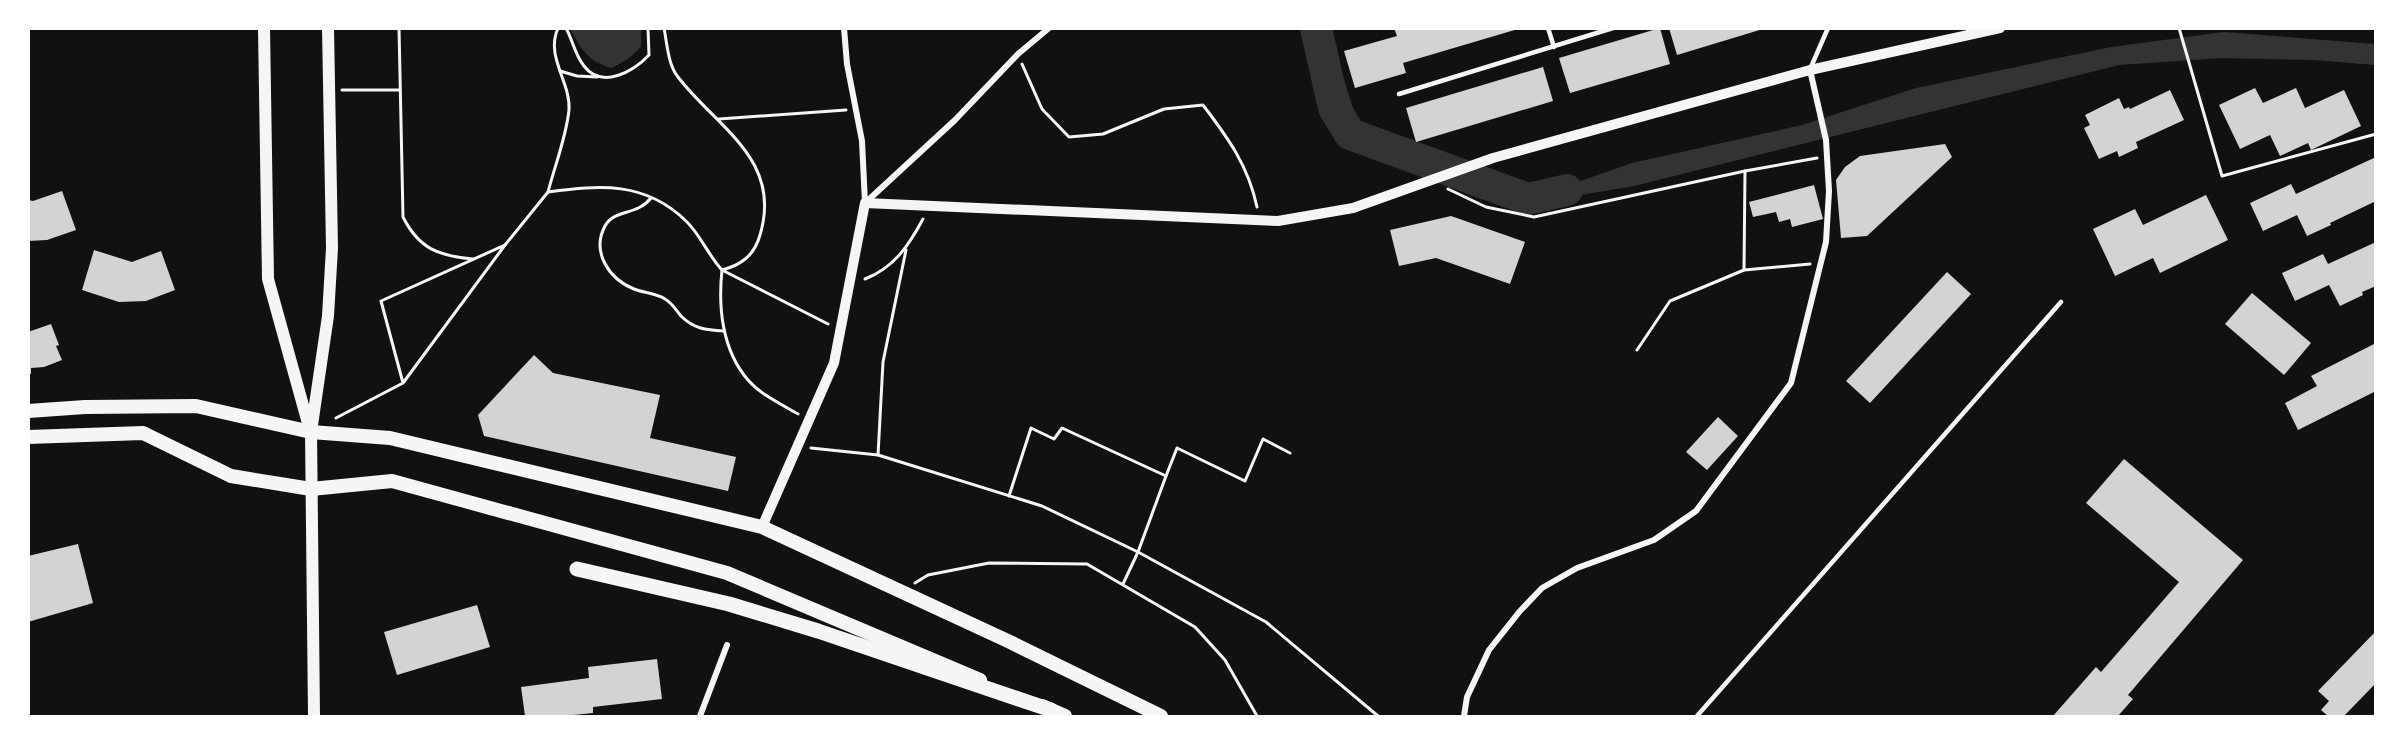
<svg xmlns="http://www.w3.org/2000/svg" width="2404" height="745" viewBox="0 0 2404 745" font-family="'PT Sans',sans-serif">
	<rect width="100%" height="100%" fill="#111"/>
	<g fill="#333">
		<path d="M 570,29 L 641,29 L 641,47 L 628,59 L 612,68 C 587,61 582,50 570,29 Z"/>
		<path d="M 1311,29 L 1328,29 L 1358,124 L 1450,159 L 1434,165 L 1403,164 L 1350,134 L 1331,94 Z"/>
		<path d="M 2224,32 L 2375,44 L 2375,65 L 2314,60 L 2222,58 L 2119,65 L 1634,186 L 1528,204 L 1458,187 L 1474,179 L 1529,199 L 1632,163 L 1802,125 L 1916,88 L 2111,47 Z"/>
	</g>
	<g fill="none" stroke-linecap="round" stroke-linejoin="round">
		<path stroke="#333" stroke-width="32" d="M 1316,28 L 1334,108 L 1350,134 L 1528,199 L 1567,190"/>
	</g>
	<g fill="#d3d3d3">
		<path d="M 1394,28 L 1518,28 L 1518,29 L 1403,63 L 1406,73 L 1355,88 L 1344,51 L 1397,36 Z"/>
		<path d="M 1660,28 L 1670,64 L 1570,93 L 1559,58 Z"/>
		<path d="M 1669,28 L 1763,28 L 1763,29 L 1677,55 Z"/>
		<path d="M 1543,67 L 1553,101 L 1416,142 L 1406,108 Z"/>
		<path d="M 2255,88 L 2263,103 L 2296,88 L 2305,108 L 2344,90 L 2361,126 L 2311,150 L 2308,143 L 2280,156 L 2270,135 L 2240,149 L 2219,105 Z"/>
		<path d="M 2170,90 L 2184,120 L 2136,142 L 2138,148 L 2119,157 L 2117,151 L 2099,159 L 2084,128 L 2090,125 L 2085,115 L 2119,98 L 2124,109 L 2129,107 L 2130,109 Z"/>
		<path d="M 1945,144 L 1952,157 L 1867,236 L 1841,238 L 1836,180 L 1845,167 L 1860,156 Z"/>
		<path d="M 2376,157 L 2376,201 L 2330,223 L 2331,225 L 2307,236 L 2297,215 L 2263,231 L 2250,203 L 2291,184 L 2296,194 Z"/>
		<path d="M 1814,185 L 1823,219 L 1792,227 L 1790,219 L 1779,222 L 1776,212 L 1753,217 L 1749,202 Z"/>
		<path d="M 62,191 L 76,230 L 47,240 L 28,241 L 28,200 L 33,201 Z"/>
		<path d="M 2206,195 L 2228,240 L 2160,273 L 2153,258 L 2115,276 L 2093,229 L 2135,209 L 2143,225 Z"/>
		<path d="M 1451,216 L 1525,242 L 1510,284 L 1436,258 L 1399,266 L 1390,230 Z"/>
		<path d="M 2376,242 L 2376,286 L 2362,292 L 2363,295 L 2340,306 L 2329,285 L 2295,301 L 2282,273 L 2323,254 L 2328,264 Z"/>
		<path d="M 94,250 L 132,262 L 161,251 L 175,290 L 146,301 L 119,302 L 82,290 Z"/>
		<path d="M 1947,272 L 1971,294 L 1870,403 L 1846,381 Z"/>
		<path d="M 2252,293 L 2311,343 L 2284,375 L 2225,324 Z"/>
		<path d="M 51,324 L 59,345 L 56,346 L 62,360 L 44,367 L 31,368 L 31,374 L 28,374 L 28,332 Z"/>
		<path d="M 2376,343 L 2376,391 L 2298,430 L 2285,403 L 2317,386 L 2311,376 Z"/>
		<path d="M 534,355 L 553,373 L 660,395 L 650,438 L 736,457 L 728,491 L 484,436 L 478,415 Z"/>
		<path d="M 1718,417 L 1738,436 L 1707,470 L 1686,452 Z"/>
		<path d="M 2124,459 L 2243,560 L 2128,695 L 2133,699 L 2118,716 L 2053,716 L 2096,667 L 2101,672 L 2179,582 L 2086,503 Z"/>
		<path d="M 78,544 L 93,603 L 28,622 L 28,556 Z"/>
		<path d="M 477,605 L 490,647 L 397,675 L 384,632 Z"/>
		<path d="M 2376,631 L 2376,683 L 2344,716 L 2328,716 L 2321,710 L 2329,701 L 2318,691 Z"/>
		<path d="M 657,659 L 662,699 L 593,707 L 593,713 L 564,716 L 525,716 L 521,687 L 589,678 L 588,667 Z"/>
	</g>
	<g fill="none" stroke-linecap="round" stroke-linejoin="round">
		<g stroke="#f5f5f5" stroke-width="3">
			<path d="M 399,28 L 403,217 C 419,249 439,256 473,259"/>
			<path d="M 566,28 C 573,41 575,55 584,66 C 602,90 634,71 649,55 L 648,28"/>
			<path d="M 664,28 C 667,43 668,65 678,77 C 716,127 783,159 760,235 C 754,256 741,265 722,270 L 828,324"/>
			<path d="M 2179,28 L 2222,176 L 2376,134"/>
			<path d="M 1022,64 L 1042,109 L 1069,137 L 1103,134 L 1164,109 L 1203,105 C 1228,138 1248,165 1257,207"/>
			<path d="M 560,71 L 577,76 L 597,77"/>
			<path d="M 342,90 L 400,90"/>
			<path d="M 719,119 L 846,110"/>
			<path d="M 1448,189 L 1486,207 L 1534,217 L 1745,171 L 1817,158"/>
			<path d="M 548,192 C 555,165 566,138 569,110 C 571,82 545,57 558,28"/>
			<path d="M 651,198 C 637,216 614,209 605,226 C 591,252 609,279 634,289 C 644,293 656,293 665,299 C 672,303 676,310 681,316 C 694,329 706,330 724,331"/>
			<path d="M 505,245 L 548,192 C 600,185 645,181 686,221 C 700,234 708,255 722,270 C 718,307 722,350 748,380 C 761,395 781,404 798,414"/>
			<path d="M 1744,270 L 1745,171"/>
			<path d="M 865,279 C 894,268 909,245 923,219"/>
			<path d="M 1637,350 L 1670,301 L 1744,270 L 1810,264"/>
			<path d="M 336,418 L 403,383 L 505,245 L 381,301 L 403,383"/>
			<path d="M 811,448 L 878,455 L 1042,506 L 1138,552 L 1266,622 L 1378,716"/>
			<path d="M 878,455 L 883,362 L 906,250"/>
			<path d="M 1009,496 L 1031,428 L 1054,439 L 1062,428 L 1166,476 L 1177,448 L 1245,481 L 1263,439 L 1290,453"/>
			<path d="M 915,583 L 928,575 L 989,563 L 1087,564 L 1195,627 L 1225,660 L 1257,716"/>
			<path d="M 1123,584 L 1138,552 L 1166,476"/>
		</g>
		<g stroke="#f5f5f5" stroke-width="4.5">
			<path d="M 1548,28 L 1554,47"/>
			<path d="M 1811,67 L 1828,28"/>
			<path d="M 1399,94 L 1613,28"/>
			<path d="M 1697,716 L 2061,302"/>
		</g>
		<g stroke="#f5f5f5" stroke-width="6">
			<path d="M 844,28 L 847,64 L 862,141 L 865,203"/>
			<path d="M 865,203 L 955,120 L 1018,54 L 1049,28"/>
			<path d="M 700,716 L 727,645"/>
			<path d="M 1464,716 L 1467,697 L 1489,650 L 1520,611 L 1542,588 L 1577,568 L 1654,540 L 1696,511 L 1791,383 L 1826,242 L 1829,191 L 1826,140 L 1810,70"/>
		</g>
		<path stroke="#f5f5f5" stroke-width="10" d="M 762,527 L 834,363 L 865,203 L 1278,221 L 1353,208 L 1493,158 L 1810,70 L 2000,28"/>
		<g stroke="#f5f5f5" stroke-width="12">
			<path d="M 264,28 L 268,279 L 309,427"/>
			<path d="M 314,716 L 311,432 L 328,316 L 332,248 L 328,28"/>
		</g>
		<g stroke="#f5f5f5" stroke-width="14">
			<path d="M 28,411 L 85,407 L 196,406 L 311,432 L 390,438 L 762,527 L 1008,641 L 1161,716"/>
			<path d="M 28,437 L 143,433 L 231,476 L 311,489 L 392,481 L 727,573 L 980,680"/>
			<path d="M 1042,706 L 1065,716"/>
		</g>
		<path stroke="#f5f5f5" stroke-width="15" d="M 577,569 L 729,604 L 818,631 L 1051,710"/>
	</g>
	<rect width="2404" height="745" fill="none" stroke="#ffffff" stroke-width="60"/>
</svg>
